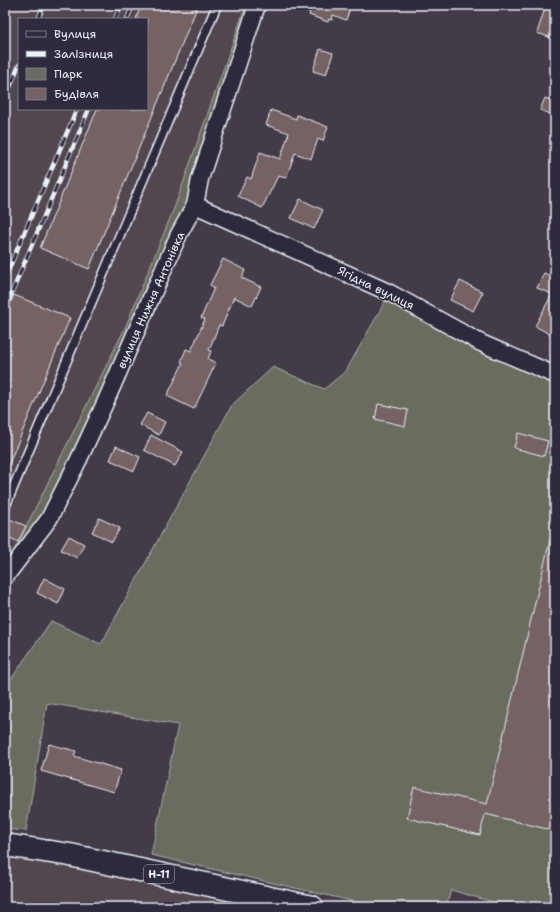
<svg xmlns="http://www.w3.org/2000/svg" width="560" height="912" viewBox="0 0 560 912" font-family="'Shantell Sans',sans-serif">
	<rect width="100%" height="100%" fill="#443b48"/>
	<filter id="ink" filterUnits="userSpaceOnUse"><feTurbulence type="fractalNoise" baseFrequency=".025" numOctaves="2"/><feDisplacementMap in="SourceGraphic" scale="8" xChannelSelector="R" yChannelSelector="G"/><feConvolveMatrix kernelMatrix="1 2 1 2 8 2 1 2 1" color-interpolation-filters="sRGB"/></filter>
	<g filter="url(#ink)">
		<g fill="#534750" fill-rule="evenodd">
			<path d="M 5,5 L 246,5 L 175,206 L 125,328 L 10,559 L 5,561 ZM 19,19 L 147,19 L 147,109 L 19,109 Z"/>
			<path d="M 5,853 L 54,860 L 257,907 L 5,907 Z"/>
		</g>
		<g fill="#696c5e" stroke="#a8aeab">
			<path d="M 246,5 L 254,5 L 188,202 L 44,516 L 10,559 L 125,328 L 175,206 Z"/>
			<path d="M 387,298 L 555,381 L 555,907 L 510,907 L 451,890 L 446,907 L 378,907 L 151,855 L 178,725 L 47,703 L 26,831 L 5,829 L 5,688 L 51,621 L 101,644 L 232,405 L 273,367 L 324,389 L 346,371 Z"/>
		</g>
		<g fill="#766263" stroke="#e8f1f8">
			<path d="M 141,5 L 198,5 L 89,269 L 40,248 L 97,109 L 147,109 L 147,19 L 136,19 Z"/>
			<path d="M 295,5 L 351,5 L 346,20 L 333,15 L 332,20 L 329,19 L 328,22 L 309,15 L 310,12 L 295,7 Z"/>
			<path d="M 546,5 L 555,5 L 555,39 L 537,33 Z"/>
			<path d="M 320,49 L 333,53 L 326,75 L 313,71 Z"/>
			<path d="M 545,98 L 555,102 L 555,116 L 540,110 Z"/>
			<path d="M 271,110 L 296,119 L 297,115 L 328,127 L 323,141 L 318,139 L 311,159 L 295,153 L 286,178 L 278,176 L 262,208 L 238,196 L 247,177 L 251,179 L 260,152 L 280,159 L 289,133 L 266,125 Z"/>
			<path d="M 300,199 L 323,210 L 314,229 L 291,218 Z"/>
			<path d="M 223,259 L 245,270 L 242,278 L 261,287 L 252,306 L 234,297 L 222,326 L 219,325 L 209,350 L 211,351 L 208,359 L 216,363 L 194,409 L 167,396 L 183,363 L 181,362 L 186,349 L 191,351 L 205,319 L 201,318 L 214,288 L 210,285 Z"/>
			<path d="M 544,273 L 555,278 L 555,337 L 535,326 L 552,294 L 537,288 Z"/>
			<path d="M 460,281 L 483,292 L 473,311 L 450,300 Z"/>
			<path d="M 14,295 L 70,318 L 5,473 L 5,316 Z"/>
			<path d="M 378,404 L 408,410 L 405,426 L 375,419 Z"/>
			<path d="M 147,413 L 165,422 L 159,435 L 140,425 Z"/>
			<path d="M 518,433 L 548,441 L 544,456 L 514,448 Z"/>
			<path d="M 151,435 L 183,452 L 175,466 L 144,450 Z"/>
			<path d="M 116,446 L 140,457 L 134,471 L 110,460 Z"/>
			<path d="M 5,517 L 26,526 L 18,542 L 5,535 Z"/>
			<path d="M 99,518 L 120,528 L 112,542 L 92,532 Z"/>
			<path d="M 69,536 L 84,544 L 77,558 L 61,550 Z"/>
			<path d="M 550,540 L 555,540 L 555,831 L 485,814 L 480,835 L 407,818 L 414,787 L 487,804 Z"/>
			<path d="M 44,578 L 65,589 L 58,604 L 37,593 Z"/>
			<path d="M 49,744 L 76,751 L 74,756 L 121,770 L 114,792 L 41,771 Z"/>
		</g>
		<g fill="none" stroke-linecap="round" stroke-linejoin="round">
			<g stroke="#e8f1f8" stroke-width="11">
				<path id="lane" d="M 5,507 L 217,5"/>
			</g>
			<g stroke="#e8f1f8" stroke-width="19">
				<g id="street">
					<path d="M 195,205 L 390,293 L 481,343 L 555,375"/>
					<path d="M 5,577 L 49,519 L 79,459 L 105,403 L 179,234 L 195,205 L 200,179 L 257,5"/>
				</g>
			</g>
			<g stroke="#e8f1f8" stroke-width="25">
				<path id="primary" d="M 5,845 L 70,855 L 312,907"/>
			</g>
			<use href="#lane" stroke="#2f2a3d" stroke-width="8"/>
			<use href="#street" stroke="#2f2a3d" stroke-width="16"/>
			<use href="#primary" stroke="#2f2a3d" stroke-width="22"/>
			<g stroke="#e8f1f8" stroke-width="4.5">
				<g id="rail">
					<path d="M 38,19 L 44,5"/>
					<path d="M 115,19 L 121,5"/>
					<path d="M 127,19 L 133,5"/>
					<path d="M 5,99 L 19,65"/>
					<path d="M 5,278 L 77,109"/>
					<path d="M 5,309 L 89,109"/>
				</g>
			</g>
			<use href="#rail" stroke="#2f2a3d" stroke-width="3" stroke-dasharray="9" stroke-linecap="butt"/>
		</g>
	</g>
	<g text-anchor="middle" stroke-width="3" stroke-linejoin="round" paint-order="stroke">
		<rect fill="#2f2a3d" stroke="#b0b5c0" stroke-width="1" x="144" y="865" width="30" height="18" rx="3"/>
		<g font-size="11" font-weight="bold" fill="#e8f1f8">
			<text x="159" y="878">Н-11</text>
		</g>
		<g font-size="12" fill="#e8f1f8" stroke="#2f2a3d">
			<text transform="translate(376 288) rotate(26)" y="4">Ягідна вулиця</text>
			<text transform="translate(151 300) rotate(-66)" y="4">вулиця Нижня Антонівка</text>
		</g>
	</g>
	<rect width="560" height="912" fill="none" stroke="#2f2a3d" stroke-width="20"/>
	<rect x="10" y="10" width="540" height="892" fill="none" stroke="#e8f1f8" stroke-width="1.5" filter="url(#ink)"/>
	<rect x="18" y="18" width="130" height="92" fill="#2f2a3d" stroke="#797a88"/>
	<rect x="26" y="31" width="20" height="6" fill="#2f2a3d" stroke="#797a88"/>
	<text x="54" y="38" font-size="12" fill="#e8f1f8">Вулиця</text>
	<rect x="26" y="51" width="20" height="6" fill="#e8f1f8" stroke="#797a88"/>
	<text x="54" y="58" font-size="12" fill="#e8f1f8">Залізниця</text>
	<rect x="26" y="68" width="20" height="12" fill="#696c5e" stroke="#797a88"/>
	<text x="54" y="78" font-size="12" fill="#e8f1f8">Парк</text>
	<rect x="26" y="88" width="20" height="12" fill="#766263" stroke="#797a88"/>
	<text x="54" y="98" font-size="12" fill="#e8f1f8">Будівля</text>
</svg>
